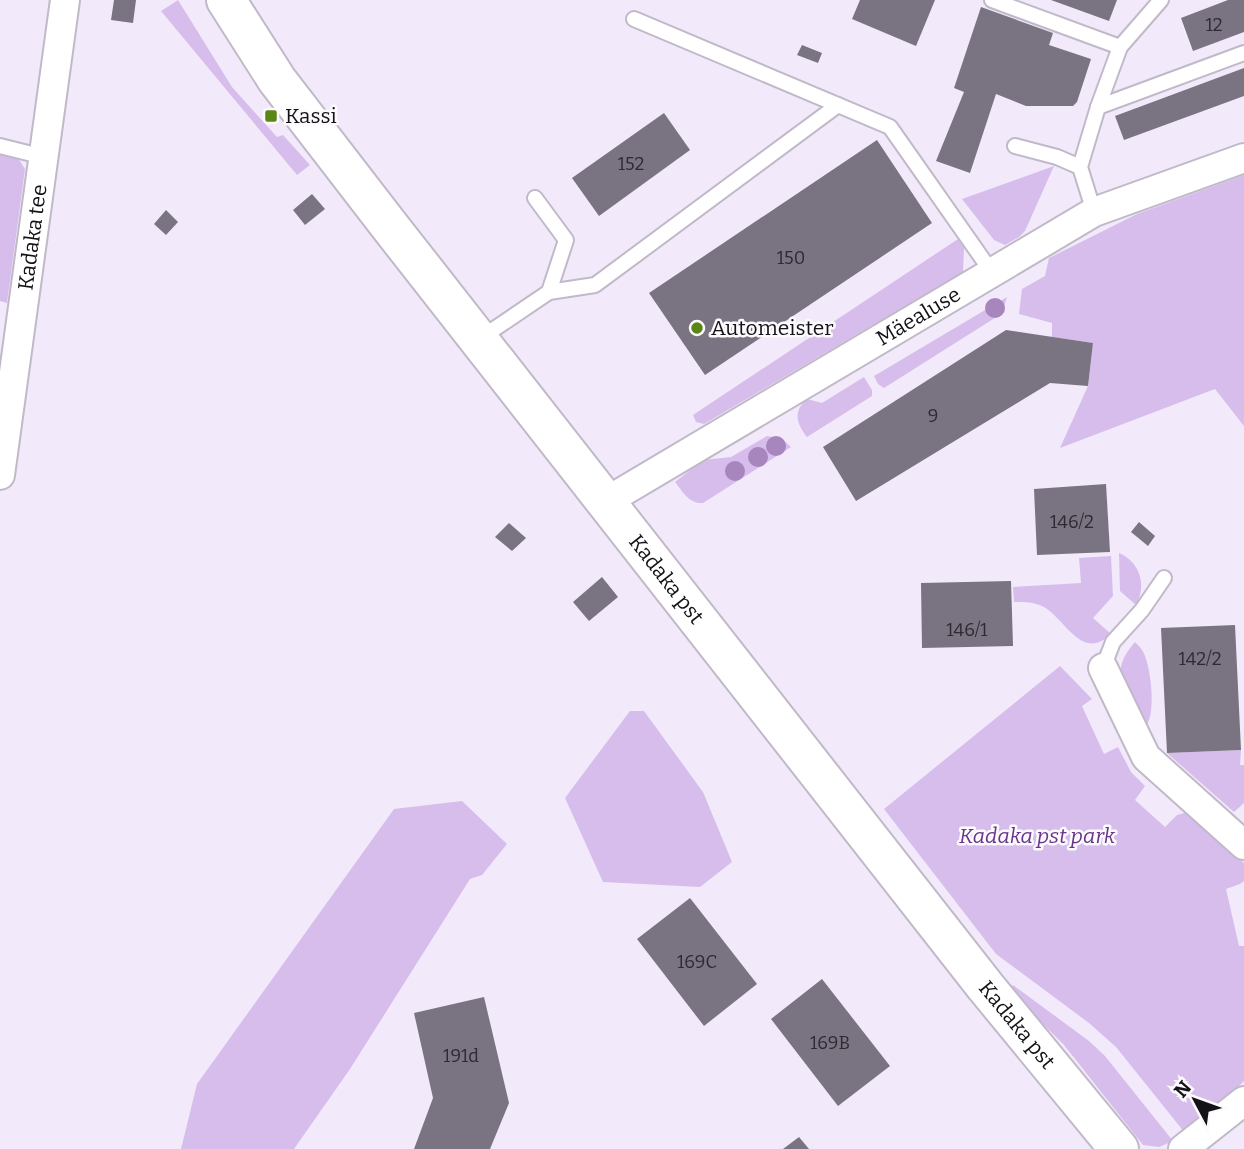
<svg xmlns="http://www.w3.org/2000/svg" width="1244" height="1149" viewBox="0 0 1244 1149" font-family="Bitter,serif">
	<rect width="100%" height="100%" fill="#f2eafa"/>
	<g fill="#d7bdec">
		<path d="M 178,0 L 232,87 L 277,137 L 283,135 L 310,165 L 297,175 L 161,11 Z"/>
		<path d="M 0,151 L 16,155 L 25,169 L 7,303 L 0,301 Z"/>
		<path d="M 1054,166 L 1025,231 L 1019,237 L 1005,245 L 994,240 L 962,199 Z"/>
		<path d="M 1244,175 L 1244,426 L 1215,389 L 1060,448 L 1088,386 L 1093,343 L 1052,337 L 1052,323 L 1019,314 L 1022,289 L 1045,276 L 1049,258 L 1137,214 Z"/>
		<path d="M 958,239 L 964,248 L 963,272 L 704,424 L 696,422 L 693,415 Z"/>
		<path d="M 1007,297 L 1003,310 L 998,316 L 884,388 L 878,384 L 874,376 Z"/>
		<path d="M 864,377 L 872,390 L 872,396 L 807,437 C 796,423 793,411 807,399 L 822,403 Z"/>
		<path d="M 767,436 L 782,439 L 791,447 L 703,503 C 689,504 683,492 675,482 L 703,460 L 731,457 Z"/>
		<path d="M 1119,553 C 1140,562 1147,585 1136,605 L 1120,591 Z"/>
		<path d="M 1111,556 L 1113,596 L 1093,618 L 1111,634 C 1081,663 1065,617 1042,606 C 1033,602 1023,602 1014,602 L 1013,587 L 1081,583 L 1079,558 Z"/>
		<path d="M 1135,642 C 1139,646 1143,650 1145,656 C 1151,671 1157,717 1144,729 L 1121,677 C 1119,662 1126,653 1135,642 Z"/>
		<path d="M 1060,666 L 1092,699 L 1082,706 L 1104,754 L 1118,747 L 1131,772 L 1145,786 L 1135,800 L 1165,827 L 1177,815 L 1188,812 L 1244,863 L 1244,881 L 1240,884 L 1226,889 L 1239,946 L 1244,946 L 1244,1081 L 1225,1100 L 1185,1133 L 1116,1047 L 1089,1023 L 996,954 L 884,809 Z"/>
		<path d="M 630,711 L 644,711 L 703,792 L 732,862 L 700,887 L 603,882 L 565,798 Z"/>
		<path d="M 1241,750 L 1240,765 L 1244,765 L 1244,803 L 1234,812 L 1167,753 Z"/>
		<path d="M 462,801 L 507,844 L 482,875 L 470,879 L 350,1069 L 294,1149 L 181,1149 L 197,1084 L 394,809 Z"/>
		<path d="M 1013,985 L 1089,1041 L 1105,1056 L 1173,1141 L 1159,1147 L 1143,1145 L 1064,1045 L 1009,990 Z"/>
	</g>
	<g fill="#7a7381">
		<path d="M 114,0 L 136,0 L 133,23 L 111,20 Z"/>
		<path d="M 860,0 L 935,0 L 916,46 L 852,19 Z"/>
		<path d="M 1051,0 L 1117,0 L 1109,21 Z"/>
		<path d="M 1228,0 L 1244,0 L 1244,32 L 1193,51 L 1181,18 Z"/>
		<path d="M 981,7 L 1053,33 L 1049,45 L 1091,59 L 1077,102 L 1073,106 L 1026,106 L 996,94 L 970,173 L 936,161 L 964,92 L 954,88 Z"/>
		<path d="M 802,45 L 822,53 L 818,63 L 797,55 Z"/>
		<path d="M 1244,68 L 1244,96 L 1124,140 L 1115,116 Z"/>
		<path d="M 664,113 L 690,150 L 599,216 L 572,178 Z"/>
		<path d="M 877,140 L 932,223 L 705,375 L 649,293 Z"/>
		<path d="M 312,194 L 325,209 L 305,225 L 293,210 Z"/>
		<path d="M 166,210 L 178,222 L 166,235 L 154,224 Z"/>
		<path d="M 1006,330 L 1093,343 L 1088,386 L 1050,383 L 856,501 L 823,447 Z"/>
		<path d="M 1106,484 L 1110,552 L 1037,555 L 1034,489 Z"/>
		<path d="M 1139,522 L 1155,536 L 1148,546 L 1131,532 Z"/>
		<path d="M 509,523 L 526,538 L 512,551 L 495,537 Z"/>
		<path d="M 602,577 L 618,597 L 589,621 L 573,602 Z"/>
		<path d="M 1011,581 L 1013,646 L 922,648 L 921,583 Z"/>
		<path d="M 1235,625 L 1241,750 L 1167,753 L 1161,628 Z"/>
		<path d="M 690,898 L 757,984 L 704,1026 L 637,939 Z"/>
		<path d="M 822,979 L 890,1066 L 838,1106 L 771,1019 Z"/>
		<path d="M 484,997 L 509,1103 L 490,1149 L 414,1149 L 433,1098 L 414,1013 Z"/>
		<path d="M 799,1137 L 809,1149 L 783,1149 Z"/>
	</g>
	<g fill="none" stroke-linecap="round" stroke-linejoin="round">
		<g stroke="#c1b9c8" stroke-width="18">
			<g id="service">
				<path d="M 992,0 L 1120,47"/>
				<path d="M 634,19 L 890,127 L 991,271"/>
				<path d="M 1098,107 L 1244,53"/>
				<path d="M 0,146 L 44,157"/>
				<path d="M 1015,146 L 1057,157 L 1080,167"/>
				<path d="M 535,198 L 566,240 L 549,292"/>
				<path d="M 1094,212 L 1080,167 L 1098,107 L 1120,47 L 1161,0"/>
				<path d="M 481,338 L 549,292 L 595,285 L 838,105"/>
				<path d="M 1103,668 L 1113,642 L 1142,610 L 1164,578"/>
			</g>
		</g>
		<g stroke="#c1b9c8" stroke-width="32">
			<g id="minor">
				<path id="s1" d="M 0,475 L 65,0"/>
				<path id="s2" d="M 607,501 L 1094,212 L 1244,158"/>
				<path d="M 1103,668 L 1146,757 L 1244,845"/>
				<path d="M 1183,1149 L 1244,1101"/>
			</g>
		</g>
		<g stroke="#c1b9c8" stroke-width="42">
			<g id="secondary">
				<path id="s3" d="M 226,0 L 277,80 L 388,224 L 985,986 L 1119,1149"/>
			</g>
		</g>
		<use href="#service" stroke="#fff" stroke-width="14"/>
		<use href="#minor" stroke="#fff" stroke-width="28"/>
		<use href="#secondary" stroke="#fff" stroke-width="38"/>
	</g>
	<g fill="#a686bc">
		<circle cx="995" cy="308" r="10"/>
		<circle cx="776" cy="446" r="10"/>
		<circle cx="758" cy="457" r="10"/>
		<circle cx="735" cy="471" r="10"/>
	</g>
	<g fill="#5a8615" stroke="#fcfafd" stroke-width="2.5">
		<rect x="264" y="109" width="14" height="14" rx="3.5"/>
		<circle cx="697" cy="328" r="7"/>
	</g>
	<g text-anchor="middle" stroke-width="5" stroke-linejoin="round" paint-order="stroke">
		<g font-size="18" fill="#2e2a32">
			<text x="1214" y="31">12</text>
			<text x="631" y="170">152</text>
			<text x="791" y="264">150</text>
			<text x="933" y="422">9</text>
			<text x="1072" y="528">146/2</text>
			<text x="967" y="636">146/1</text>
			<text x="1200" y="665">142/2</text>
			<text x="697" y="968">169C</text>
			<text x="830" y="1049">169B</text>
			<text x="461" y="1062">191d</text>
		</g>
		<g font-size="21" fill="#151217" stroke="#fcfafd" text-anchor="start">
			<text x="285" y="123">Kassi</text>
			<text x="711" y="335">Automeister</text>
		</g>
		<g font-size="21" fill="#151217" stroke="#fcfafd">
			<text dy="7" stroke="none"><textPath href="#s1" startOffset="240">Kadaka tee</textPath></text>
			<text dy="7" stroke="none"><textPath href="#s2" startOffset="362">Mäealuse</textPath></text>
			<text dy="7" stroke="none"><textPath href="#s3" startOffset="728">Kadaka pst</textPath></text>
			<text dy="7" stroke="none"><textPath href="#s3" startOffset="1295">Kadaka pst</textPath></text>
		</g>
		<g font-size="21" font-style="italic" fill="#673589" stroke="#fcfafd">
			<text x="1037" y="843">Kadaka pst park</text>
		</g>
	</g>
	<g transform="translate(1195 1100) rotate(311)" stroke="#fcfafd" stroke-width="5" paint-order="stroke">
	<path d="M0-5L12 26L0 18L-12 26Z" fill="#151217"/>
	<text y="-10" font-size="19" font-weight="bold" text-anchor="middle" fill="#151217">N</text>
	</g>
</svg>
